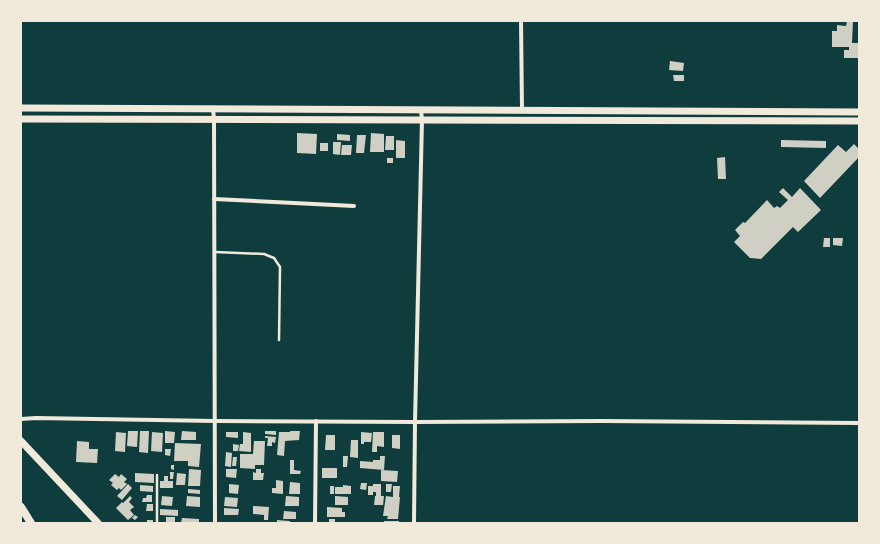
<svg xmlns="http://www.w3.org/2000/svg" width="880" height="544" viewBox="0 0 880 544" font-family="'Public Sans',sans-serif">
	<rect width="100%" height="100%" fill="#0f3d3e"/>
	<g fill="#cfcfc3">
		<path d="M 847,21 L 853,21 L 852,43 L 859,43 L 859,58 L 844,58 L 844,50 L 849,50 L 849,47 L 832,47 L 832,31 L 837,31 L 837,25 L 846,26 Z"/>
		<path d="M 670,61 L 684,63 L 683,71 L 669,70 Z"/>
		<path d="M 673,75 L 684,75 L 684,81 L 674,81 Z"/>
		<path d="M 297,133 L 317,134 L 316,154 L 297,153 Z"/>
		<path d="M 371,133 L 384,134 L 384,152 L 370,152 Z"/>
		<path d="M 337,134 L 350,135 L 350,141 L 337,140 Z"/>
		<path d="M 357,135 L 366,135 L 364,153 L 356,153 Z"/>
		<path d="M 386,136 L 394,136 L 394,150 L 385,150 Z"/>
		<path d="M 396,140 L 405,141 L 405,158 L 396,158 Z"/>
		<path d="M 781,140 L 826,141 L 826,148 L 781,147 Z"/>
		<path d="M 333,142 L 341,142 L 340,155 L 333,154 Z"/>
		<rect x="320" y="143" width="8" height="8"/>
		<path d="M 854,144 L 859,149 L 859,157 L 820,198 L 804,181 L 838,145 L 846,152 Z"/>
		<path d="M 342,145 L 352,145 L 351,155 L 341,155 Z"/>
		<path d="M 725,157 L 726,179 L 718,179 L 717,158 Z"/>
		<rect x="387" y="158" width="6" height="5"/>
		<path d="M 783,188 L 792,197 L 800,188 L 821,210 L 798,232 L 793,227 L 761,259 L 750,258 L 734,242 L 740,236 L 735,230 L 743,222 L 745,223 L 767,200 L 774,208 L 777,206 L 780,208 L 788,200 L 779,192 Z"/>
		<path d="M 824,238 L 830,238 L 830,247 L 823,247 Z"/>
		<path d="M 833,238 L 843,238 L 842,246 L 833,245 Z"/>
		<path d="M 128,431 L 138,431 L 137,447 L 127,446 Z"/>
		<path d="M 140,431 L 149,431 L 148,453 L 139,452 Z"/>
		<path d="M 165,431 L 175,432 L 174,443 L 165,443 Z"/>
		<path d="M 182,431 L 196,432 L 196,440 L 181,440 Z"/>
		<path d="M 265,431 L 276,431 L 276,435 L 265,434 Z"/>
		<path d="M 290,431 L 300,431 L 299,440 L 285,441 L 284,456 L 277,455 L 279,432 L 290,432 Z"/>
		<path d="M 116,432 L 126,433 L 125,452 L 115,451 Z"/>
		<path d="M 152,432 L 163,433 L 162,452 L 151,451 Z"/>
		<path d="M 226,432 L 238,432 L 238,438 L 226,437 Z"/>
		<path d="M 243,432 L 251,433 L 251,452 L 239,451 L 240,444 L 243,444 Z"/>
		<path d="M 361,432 L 372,433 L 371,442 L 364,442 L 364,444 L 361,444 Z"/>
		<path d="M 373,432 L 384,432 L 384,447 L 377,446 L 377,452 L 372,452 Z"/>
		<path d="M 326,435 L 335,435 L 335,450 L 325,450 Z"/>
		<path d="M 392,435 L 400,435 L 400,449 L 392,448 Z"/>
		<path d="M 265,436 L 276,437 L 275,443 L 272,442 L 272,446 L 267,446 L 268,438 L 265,438 Z"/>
		<path d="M 351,440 L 358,440 L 358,458 L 350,457 Z"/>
		<path d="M 77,441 L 89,442 L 89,449 L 98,449 L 97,463 L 76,462 Z"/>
		<path d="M 254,441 L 265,441 L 264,465 L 255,465 L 255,469 L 240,468 L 240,454 L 253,454 Z"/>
		<path d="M 175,443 L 201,444 L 199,467 L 188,466 L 188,461 L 174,461 Z"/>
		<path d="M 233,444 L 239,445 L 238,451 L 233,451 Z"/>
		<path d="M 165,449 L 171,449 L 170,456 L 165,455 Z"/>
		<path d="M 226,452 L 232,453 L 231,467 L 225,466 Z"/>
		<path d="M 343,456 L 348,456 L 347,467 L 343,467 Z"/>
		<path d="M 380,456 L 385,456 L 384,470 L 360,468 L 360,461 L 373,462 L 373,460 L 380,460 Z"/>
		<path d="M 233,457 L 237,457 L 236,466 L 232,466 Z"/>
		<path d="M 290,460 L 294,460 L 294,470 L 301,471 L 300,474 L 290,474 Z"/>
		<path d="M 171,465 L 174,465 L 174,470 L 171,469 Z"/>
		<rect x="322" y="468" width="15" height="10"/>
		<path d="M 189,469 L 201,470 L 200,486 L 188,486 Z"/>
		<path d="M 226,469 L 237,469 L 236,478 L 226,477 Z"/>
		<path d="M 256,469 L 261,469 L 261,473 L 264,473 L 263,480 L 253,480 L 253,472 L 256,473 Z"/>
		<path d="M 381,470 L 398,471 L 397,482 L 381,481 Z"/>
		<path d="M 170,472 L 174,472 L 173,479 L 170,479 Z"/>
		<path d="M 135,473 L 154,474 L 154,483 L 135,482 Z"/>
		<path d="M 177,473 L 186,474 L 185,485 L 176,485 Z"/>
		<path d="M 115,474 L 119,477 L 121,474 L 127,479 L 124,482 L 127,484 L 121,490 L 119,488 L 117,490 L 111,485 L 113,483 L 109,480 Z"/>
		<path d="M 164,476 L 168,476 L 168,481 L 173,481 L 173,488 L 160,488 L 160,481 L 164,481 Z"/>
		<path d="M 276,480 L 283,481 L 283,494 L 272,493 L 272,488 L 276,488 Z"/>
		<path d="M 290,482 L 300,483 L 300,494 L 289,494 Z"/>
		<path d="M 361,483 L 367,483 L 366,490 L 360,489 Z"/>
		<path d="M 128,484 L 132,488 L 122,500 L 117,496 Z"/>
		<path d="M 229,484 L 239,485 L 238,494 L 229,493 Z"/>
		<path d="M 373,484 L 381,484 L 381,496 L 384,496 L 383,505 L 374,505 L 375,496 L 376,496 L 376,492 L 373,492 L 373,495 L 368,495 L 368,486 L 373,486 Z"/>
		<path d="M 386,484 L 392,484 L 391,492 L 386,492 Z"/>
		<path d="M 140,485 L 153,486 L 153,492 L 140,491 Z"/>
		<path d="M 343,485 L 351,486 L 351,494 L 335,494 L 335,487 L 343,487 Z"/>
		<rect x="330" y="486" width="4" height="8"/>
		<path d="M 393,486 L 400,486 L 399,497 L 400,497 L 398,519 L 387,519 L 388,516 L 383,516 L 386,496 L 393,497 Z"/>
		<path d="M 188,489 L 200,490 L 200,494 L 188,493 Z"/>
		<path d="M 147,495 L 152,495 L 152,502 L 142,502 L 143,498 L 146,498 Z"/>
		<path d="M 130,496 L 132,498 L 129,502 L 134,507 L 130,510 L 134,515 L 128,520 L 116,508 L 122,502 L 123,503 Z"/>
		<path d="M 162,496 L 173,497 L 172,506 L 161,505 Z"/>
		<path d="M 187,496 L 200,497 L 200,507 L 186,506 Z"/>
		<path d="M 286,496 L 299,497 L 299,506 L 285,506 Z"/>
		<path d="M 335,496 L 348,497 L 348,505 L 335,505 Z"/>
		<path d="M 225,497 L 238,498 L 237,507 L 224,506 Z"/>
		<path d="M 147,504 L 153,504 L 153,511 L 146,511 Z"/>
		<path d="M 253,506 L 269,507 L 268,520 L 264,520 L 264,515 L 253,514 Z"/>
		<path d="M 327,507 L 342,508 L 342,512 L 345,512 L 345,517 L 327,517 Z"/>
		<path d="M 224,508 L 239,509 L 238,515 L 224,515 Z"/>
		<path d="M 160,509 L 178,510 L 178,516 L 160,515 Z"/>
		<path d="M 284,511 L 296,512 L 296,519 L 283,519 Z"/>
		<path d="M 135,515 L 138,517 L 135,520 L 132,518 Z"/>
		<rect x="166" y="517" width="9" height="6"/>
		<path d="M 182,518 L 199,519 L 199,523 L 181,523 Z"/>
		<rect x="329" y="519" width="6" height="4"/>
		<rect x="147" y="520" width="6" height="3"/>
		<path d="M 277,520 L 290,521 L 290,523 L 277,523 Z"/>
		<rect x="384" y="521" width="15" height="2"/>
	</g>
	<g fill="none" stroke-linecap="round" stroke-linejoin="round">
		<g stroke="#f1e9da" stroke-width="2.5">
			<path d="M 215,252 L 264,254 L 274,258 L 280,267 L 279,340"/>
			<path d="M 157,523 L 157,475"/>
		</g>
		<g stroke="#f1e9da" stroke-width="4">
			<path d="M 521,21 L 522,110"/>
			<path d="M 213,109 L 214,119 L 215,523"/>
			<path d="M 214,199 L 354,206"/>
			<path d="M 21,419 L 36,418 L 215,421 L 415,422 L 601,421 L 859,423"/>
			<path d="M 315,523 L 316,421"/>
			<path d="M 414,523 L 415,422 L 422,120 L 421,110"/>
		</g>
		<g stroke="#f1e9da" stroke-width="7">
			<path d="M 21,108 L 859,112"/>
			<path d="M 21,119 L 859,121"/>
			<path d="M 21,441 L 98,523"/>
		</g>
		<path stroke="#f1e9da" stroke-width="8" d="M 21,507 L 31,523"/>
	</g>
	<rect width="880" height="544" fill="none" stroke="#f1e9da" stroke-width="44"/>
</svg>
